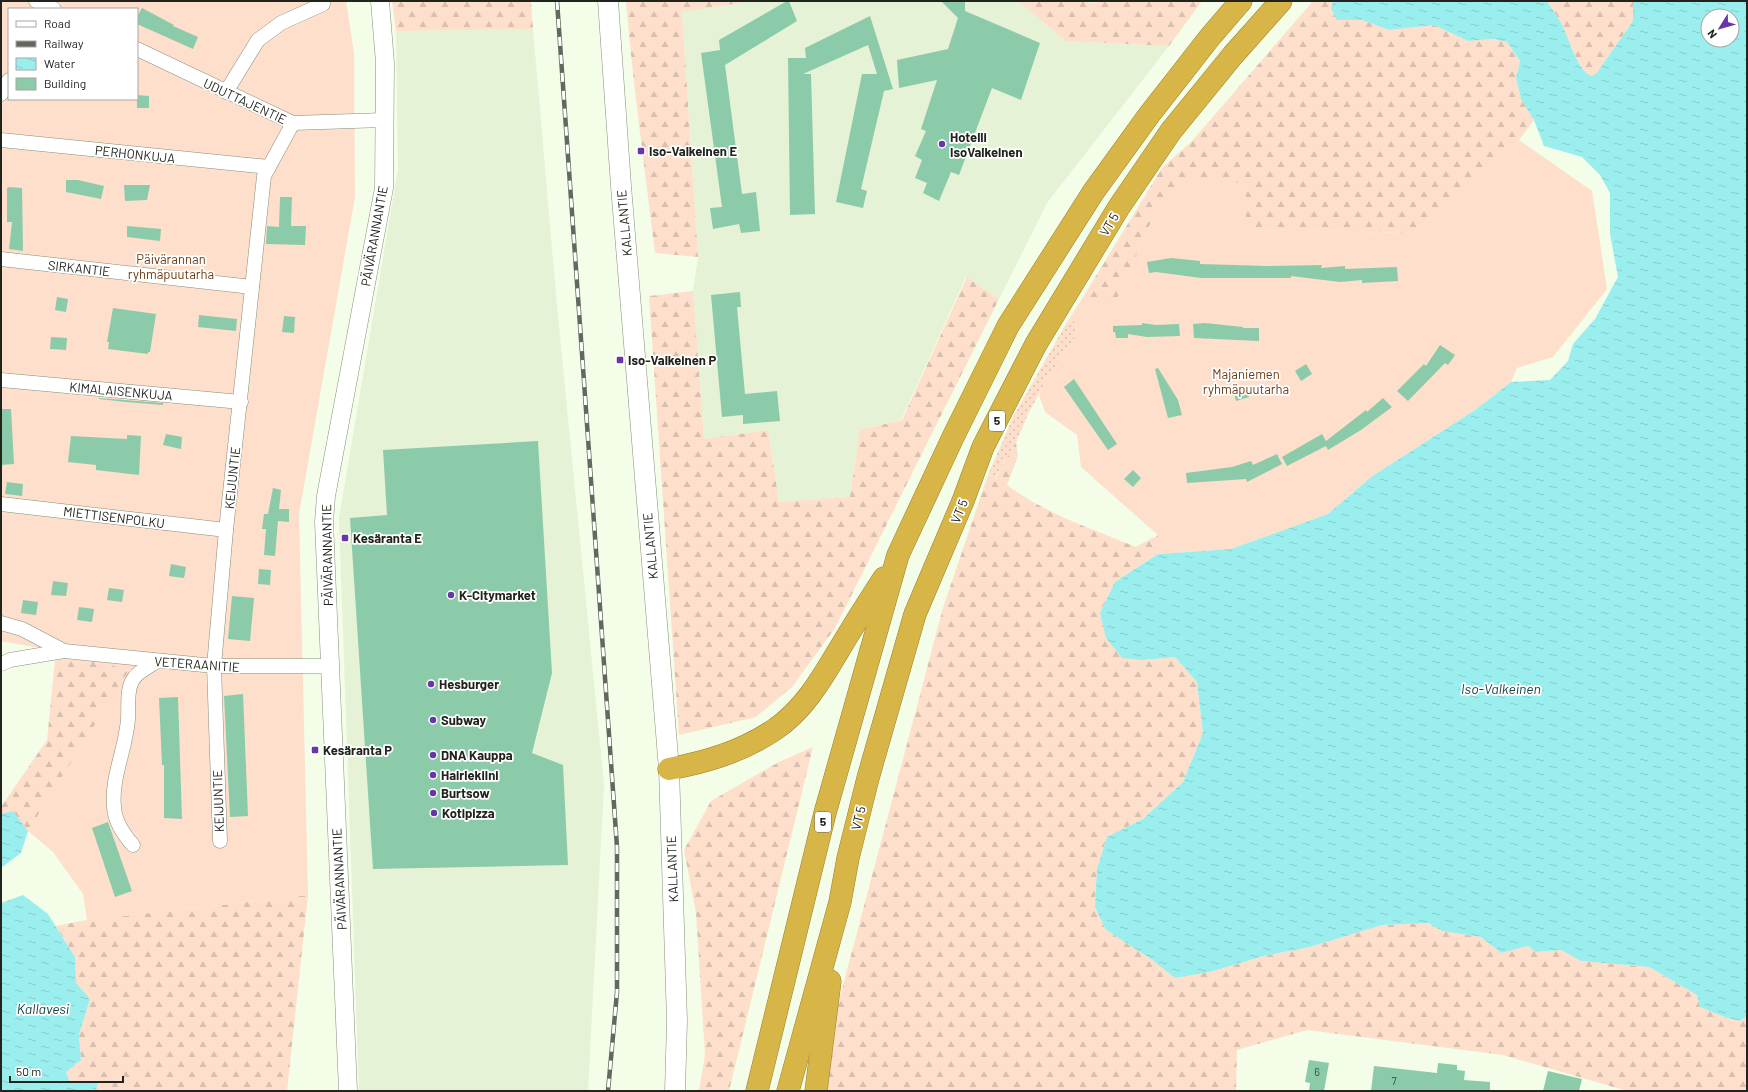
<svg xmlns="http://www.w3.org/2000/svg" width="1748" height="1092" viewBox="0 0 1748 1092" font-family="Barlow,sans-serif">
	<defs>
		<pattern id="grass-dots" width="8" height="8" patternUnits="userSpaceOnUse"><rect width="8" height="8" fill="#fddfcb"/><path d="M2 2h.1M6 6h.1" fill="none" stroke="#d9bfae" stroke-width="1.8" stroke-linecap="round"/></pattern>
		<pattern id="forest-firs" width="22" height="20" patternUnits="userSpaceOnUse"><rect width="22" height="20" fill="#fddfcb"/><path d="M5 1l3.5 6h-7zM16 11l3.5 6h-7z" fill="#d9bfae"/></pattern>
		<pattern id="water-ripples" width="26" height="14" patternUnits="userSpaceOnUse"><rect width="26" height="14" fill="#9beeee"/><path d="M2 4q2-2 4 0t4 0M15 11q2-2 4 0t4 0" fill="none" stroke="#85cccc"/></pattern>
	</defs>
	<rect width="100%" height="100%" fill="#f4fde7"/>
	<g fill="#e6f2d5">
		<path d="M 753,1 L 1018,1 L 1066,41 L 1169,46 L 1047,203 L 999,299 L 966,277 L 901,420 L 860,430 L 850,497 L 779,502 L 768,430 L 704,439 L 693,291 L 698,257 L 682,12 Z"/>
		<path d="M 533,29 L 557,306 L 604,785 L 588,1091 L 359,1091 L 339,518 L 398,169 L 396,31 Z"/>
	</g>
	<path fill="url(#grass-dots)" d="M 1074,321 L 1077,327 L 1074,339 L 1051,372 L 1028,414 L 1016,443 L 1002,465 L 995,479 L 988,475 L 1013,417 L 1067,322 Z"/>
	<g fill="url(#forest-firs)">
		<path d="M 392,1 L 531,1 L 533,29 L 396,31 Z"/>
		<path d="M 626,1 L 753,1 L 682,12 L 698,257 L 655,253 C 645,169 633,85 626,1 Z"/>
		<path d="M 1018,1 L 1084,1 L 1088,3 L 1116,1 L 1202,1 L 1169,46 L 1066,41 Z"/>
		<path d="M 1313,1 L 1333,1 L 1331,8 L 1348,20 L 1362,20 L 1389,30 L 1434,25 L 1468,41 L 1493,39 L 1507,42 L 1520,61 L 1516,78 L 1521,99 L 1534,120 L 1519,140 L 1413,233 L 1246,230 L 1151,222 L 1116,302 L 1080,302 L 1162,168 L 1192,141 Z"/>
		<path d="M 1547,1 L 1633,1 L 1633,21 L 1596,74 L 1592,76 C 1577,70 1569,39 1562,25 C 1558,17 1552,9 1547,1 Z"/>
		<path d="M 967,277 L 999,299 L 835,628 L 792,687 L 756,717 L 679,735 L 649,296 L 693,291 L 704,439 L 768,430 L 779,502 L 850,497 L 860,430 L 902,420 Z"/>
		<path d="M 1016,443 L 1018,456 L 1007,485 C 1048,515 1090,528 1136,547 L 1158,535 L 1158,554 L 1115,582 L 1100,613 L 1144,660 L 1175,657 L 1197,682 L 1203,733 L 1183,782 L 1143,819 L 1107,837 L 1097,869 L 1095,907 L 1106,930 L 1151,959 L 1175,978 L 1210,972 L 1264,956 L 1310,947 L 1382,925 L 1427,923 L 1442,931 L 1481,937 L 1501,953 L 1528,946 L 1535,952 L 1561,950 L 1581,961 L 1649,967 L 1697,995 L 1700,1007 L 1727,1018 L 1740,1021 L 1747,1016 L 1747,1091 L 1627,1091 L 1503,1055 L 1307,1030 L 1237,1050 L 1236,1091 L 825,1091 L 832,1027 L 943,608 L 988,475 L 996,479 L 1002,465 Z"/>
		<path d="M 56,651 L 130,670 L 28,831 L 13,812 L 1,814 L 1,807 L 47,740 Z"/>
		<path d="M 813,747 L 729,1091 L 699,1091 L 705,1055 L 696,913 L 684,850 L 711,801 L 779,762 Z"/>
		<path d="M 308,895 L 287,1091 L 96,1091 L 97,1082 L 70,1082 L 66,1072 L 81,1060 L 79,1034 L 90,999 L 76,984 L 75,957 L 56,926 L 87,920 Z"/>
	</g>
	<g fill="#fddfcb" fill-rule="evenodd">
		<path d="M 1,1 L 346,1 L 354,53 L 355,197 L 299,514 L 308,895 L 87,920 L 83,894 L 53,852 L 28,831 L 129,670 L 56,651 L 1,641 ZM 9,9 L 137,9 L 137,99 L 9,99 Z"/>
		<path d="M 1519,140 L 1592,191 L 1607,289 L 1553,357 L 1517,368 L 1511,382 L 1475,410 L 1371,477 L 1328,514 L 1231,549 L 1158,554 L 1158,535 L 1081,467 L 1077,435 L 1045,412 L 1039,395 L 1051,372 L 1074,339 L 1077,327 L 1074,321 L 1067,322 L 1080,302 L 1116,302 L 1151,222 L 1180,180 L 1246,183 L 1246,230 L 1413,233 Z"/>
	</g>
	<g fill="url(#water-ripples)" fill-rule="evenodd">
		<path d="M 1333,1 L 1547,1 C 1552,9 1558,17 1562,25 C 1569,38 1577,71 1592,76 L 1596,74 L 1633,21 L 1633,1 L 1747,1 L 1747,1016 L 1740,1021 L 1727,1018 L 1700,1007 L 1697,995 L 1649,967 L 1581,961 L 1561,950 L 1535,952 L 1528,946 L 1501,953 L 1481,937 L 1442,931 L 1428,923 L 1382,925 L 1310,947 L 1264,956 L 1210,972 L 1175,978 L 1151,959 L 1106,930 L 1095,907 L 1097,869 L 1107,837 L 1143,819 L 1183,782 L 1203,733 L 1197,682 L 1175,657 L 1144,660 L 1122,658 L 1106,638 L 1100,613 L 1115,582 L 1158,554 L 1231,549 L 1328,514 L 1371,477 L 1475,410 L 1511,382 L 1550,380 L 1568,361 L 1573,344 L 1595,319 L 1618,277 L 1610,234 L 1610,193 L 1600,175 L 1582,157 L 1544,146 L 1534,120 L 1521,99 L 1516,78 L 1520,61 L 1507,42 L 1493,39 L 1468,41 L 1434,25 L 1389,30 L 1362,20 L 1337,20 L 1331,8 ZM 1708,16 L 1732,16 L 1732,40 L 1708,40 Z"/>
		<path d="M 13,811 L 28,831 L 21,853 L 1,868 L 1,814 Z"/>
		<path d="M 23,895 L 48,914 L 75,957 L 76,983 L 90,999 L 79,1034 L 81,1060 L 66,1072 L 70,1082 L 98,1082 L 96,1091 L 1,1091 L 1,903 Z"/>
	</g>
	<g fill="#8ccbaa">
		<path d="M 787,1 L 789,1 L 797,21 L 725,65 L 742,194 L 756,192 L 760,231 L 741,233 L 739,224 L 713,229 L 710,208 L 722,207 L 701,53 L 720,50 L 719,40 Z"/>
		<path d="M 941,1 L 965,1 L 965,11 L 1040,43 L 1021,100 L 992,88 L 959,175 L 951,172 L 939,201 L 923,193 L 927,183 L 915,178 L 922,160 L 915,156 L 926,131 L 921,129 L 937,80 L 899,88 L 897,60 L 948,49 L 958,18 Z"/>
		<path d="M 142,8 L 174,25 L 173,26 L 198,37 L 193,49 L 137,24 L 137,17 Z"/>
		<path d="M 870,16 L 893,89 L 884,91 L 861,189 L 867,191 L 863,208 L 836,202 L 862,74 L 877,74 L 868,45 L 803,74 L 811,74 L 815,214 L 790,215 L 788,58 L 806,58 L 805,48 Z"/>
		<path d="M 137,95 L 149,96 L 149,108 L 137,108 Z"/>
		<path d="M 66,180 L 78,180 L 104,186 L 101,199 L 66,192 Z"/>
		<path d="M 124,185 L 150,185 L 147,200 L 125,201 Z"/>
		<path d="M 9,187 L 22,188 L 23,251 L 9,249 L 12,222 L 7,222 L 7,188 Z"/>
		<path d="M 280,197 L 292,197 L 291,226 L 306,226 L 305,245 L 266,244 L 267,226 L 279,227 Z"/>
		<path d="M 127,226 L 161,229 L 160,241 L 127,237 Z"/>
		<path d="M 1171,258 L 1200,261 L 1200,264 L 1267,266 L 1322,265 L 1321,268 L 1345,266 L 1345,269 L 1397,267 L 1398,281 L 1362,283 L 1362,280 L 1340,282 L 1291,276 L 1291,278 L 1201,278 L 1156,272 L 1149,273 L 1147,262 Z"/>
		<path d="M 740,292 L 741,307 L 737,307 L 745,394 L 777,391 L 780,421 L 743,424 L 743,415 L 722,417 L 711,295 Z"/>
		<path d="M 57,297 L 68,299 L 66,312 L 55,310 Z"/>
		<path d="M 113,308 L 156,314 L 150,352 L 148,352 L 148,354 L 108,349 L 109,342 L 107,342 Z"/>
		<path d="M 199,315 L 237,319 L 236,331 L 198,327 Z"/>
		<path d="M 284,316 L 295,317 L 294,333 L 282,332 Z"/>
		<path d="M 1142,323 L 1156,325 L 1179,324 L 1180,336 L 1147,337 L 1128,334 L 1128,338 L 1116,338 L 1115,332 L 1113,332 L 1113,326 L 1142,325 Z"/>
		<path d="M 1205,323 L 1243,327 L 1243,328 L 1259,328 L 1259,341 L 1194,338 L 1193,324 Z"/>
		<path d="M 51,337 L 67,338 L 66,350 L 50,349 Z"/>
		<path d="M 1440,345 L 1455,355 L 1448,365 L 1445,363 L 1408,401 L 1397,391 L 1424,364 L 1426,366 Z"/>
		<path d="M 1306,364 L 1312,374 L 1301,381 L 1295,371 Z"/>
		<path d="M 1158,368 L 1178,400 L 1182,415 L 1168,418 L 1155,369 Z"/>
		<path d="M 1074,379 L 1117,444 L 1108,450 L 1064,387 Z"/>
		<path d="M 1245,386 L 1249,397 L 1236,401 L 1233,390 Z"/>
		<path d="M 99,398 L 163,403 L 163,405 L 126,402 L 99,399 Z"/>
		<path d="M 1383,398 L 1392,407 L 1361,430 L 1328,450 L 1326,446 L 1287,466 L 1282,457 L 1322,434 L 1326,441 L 1366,410 L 1367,412 Z"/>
		<path d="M 1,409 L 11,409 L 14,464 L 1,465 Z"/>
		<path d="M 166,434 L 182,437 L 181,449 L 163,445 Z"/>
		<path d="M 127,435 L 141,436 L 139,475 L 96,470 L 96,465 L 68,462 L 71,436 L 127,439 Z"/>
		<path d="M 538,441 L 552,673 L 532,753 L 563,765 L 568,865 L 373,869 L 350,518 L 387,515 L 383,450 Z"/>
		<path d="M 1277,454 L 1282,464 L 1247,482 L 1246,479 L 1187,483 L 1186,473 L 1232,467 L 1251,461 L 1253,465 Z"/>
		<path d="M 1133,470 L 1141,478 L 1133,487 L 1124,479 Z"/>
		<path d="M 7,482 L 23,484 L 22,496 L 5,494 Z"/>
		<path d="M 273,488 L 281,490 L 279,509 L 289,509 L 289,522 L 278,521 L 275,556 L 264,555 L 266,529 L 262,529 L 264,514 L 268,514 Z"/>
		<path d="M 171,564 L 186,567 L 184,578 L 169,576 Z"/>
		<path d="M 259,569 L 271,570 L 270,585 L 258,584 Z"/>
		<path d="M 53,581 L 68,583 L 66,596 L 51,595 Z"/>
		<path d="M 109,588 L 124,590 L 122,602 L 107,600 Z"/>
		<path d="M 232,596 L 254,598 L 250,641 L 228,639 Z"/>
		<path d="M 23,600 L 38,602 L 36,615 L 21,613 Z"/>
		<path d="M 79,607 L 94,609 L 92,622 L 77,620 Z"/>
		<path d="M 243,694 L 248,816 L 230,817 L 224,696 Z"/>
		<path d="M 178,697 L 182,819 L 164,818 L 164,765 L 162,765 L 159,698 Z"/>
		<path d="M 108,822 L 132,891 L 115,897 L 92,828 Z"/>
		<path d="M 1309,1060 L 1329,1063 L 1324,1091 L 1309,1091 L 1310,1083 L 1305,1082 Z"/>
		<path d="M 1438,1063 L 1457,1065 L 1457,1070 L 1465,1071 L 1464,1080 L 1490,1082 L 1490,1091 L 1371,1091 L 1374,1066 L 1437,1073 Z"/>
		<path d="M 1548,1071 L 1582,1079 L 1579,1091 L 1543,1091 Z"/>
	</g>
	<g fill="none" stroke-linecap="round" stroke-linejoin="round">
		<g stroke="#868f7b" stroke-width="15">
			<g id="minor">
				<path d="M 36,1 L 54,9"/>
				<path d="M 137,49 L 293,123 L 384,120"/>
				<path d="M 226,92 L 258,40 L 281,23 L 323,4"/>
				<path d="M 1,94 L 9,80"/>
				<path d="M 1,140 L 269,167"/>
				<path d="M 1,259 L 252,287"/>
				<path d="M 1,380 L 241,402"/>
				<path d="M 1,504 L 226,530"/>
				<path d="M 1,623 L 22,629 L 64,651"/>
				<path d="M 1,664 L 10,660 L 64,651 L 214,666 L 330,666"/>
				<path d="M 220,841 L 214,666 L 226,530 L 264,176 L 293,123"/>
				<path d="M 133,845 C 123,834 115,822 114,807 C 111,777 126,749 128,719 C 129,706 126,689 134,678 C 139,671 150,666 157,661"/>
			</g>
		</g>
		<g stroke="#868f7b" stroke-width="19">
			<path id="tertiary" d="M 348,1091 L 324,522 L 326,496 L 384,188 L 385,63 L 380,1"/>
		</g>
		<g stroke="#868f7b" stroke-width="21">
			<path id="secondary" d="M 608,1 L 621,186 L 669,769 L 677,1021 L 675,1091"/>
		</g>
		<g stroke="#978237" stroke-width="23">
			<g id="motorway">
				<path d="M 669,769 C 706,762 741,752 774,730 C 810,706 829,665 851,630 C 862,612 873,595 884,578"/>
				<path d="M 757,1091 L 825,813 L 898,555 L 954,435 L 1008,326 L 1094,191 L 1149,115 L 1210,37 L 1241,1"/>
				<path d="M 788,1091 L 840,902 L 848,858 L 868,778 L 915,614 L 963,501 L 983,447 L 1036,344 L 1119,207 L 1171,131 L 1233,55 L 1281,1"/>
				<path d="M 816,1091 L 830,981"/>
			</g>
		</g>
		<use href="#minor" stroke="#fff" stroke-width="14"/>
		<use href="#tertiary" stroke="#fff" stroke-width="18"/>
		<use href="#secondary" stroke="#fff" stroke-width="20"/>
		<use href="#motorway" stroke="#d7b546" stroke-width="22"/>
		<g stroke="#63685c" stroke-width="4.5">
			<path id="rail" d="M 557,1 L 617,847 L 617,992 L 608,1091"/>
		</g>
		<use href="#rail" stroke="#fff" stroke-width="3" stroke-dasharray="9" stroke-linecap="butt"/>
	</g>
	<g fill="#6a34ab" stroke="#fff" stroke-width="1.5">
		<circle cx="942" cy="144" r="4"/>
		<rect x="637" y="147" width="8" height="8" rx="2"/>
		<rect x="616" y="356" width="8" height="8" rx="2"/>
		<rect x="341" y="534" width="8" height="8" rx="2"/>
		<circle cx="451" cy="595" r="4"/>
		<circle cx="431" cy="684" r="4"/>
		<circle cx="433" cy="720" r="4"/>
		<rect x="311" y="746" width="8" height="8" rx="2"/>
		<circle cx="433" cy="755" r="4"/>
		<circle cx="433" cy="775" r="4"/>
		<circle cx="433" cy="793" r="4"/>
		<circle cx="434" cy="813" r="4"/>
	</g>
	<g text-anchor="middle" stroke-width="3.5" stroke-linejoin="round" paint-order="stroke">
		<g font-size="11" fill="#3b4e40">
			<text x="1317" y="1076">6</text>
			<text x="1394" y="1085">7</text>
		</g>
		<g fill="#fff" stroke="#636660" stroke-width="1">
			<rect x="989" y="411" width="16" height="20" rx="3"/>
			<rect x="815" y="812" width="16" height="20" rx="3"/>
		</g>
		<g font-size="12" font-weight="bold" fill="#20241c">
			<text x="997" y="425">5</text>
			<text x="823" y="826">5</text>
		</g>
		<g font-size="13" fill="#20241c" stroke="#fff">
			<text transform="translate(245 101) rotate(25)" y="5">UDUTTAJENTIE</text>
			<text transform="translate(135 154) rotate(6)" y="5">PERHONKUJA</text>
			<text transform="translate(624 223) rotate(-95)" y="5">KALLANTIE</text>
			<text transform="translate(1109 224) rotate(-59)" y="5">VT 5</text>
			<text transform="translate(374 236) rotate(-80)" y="5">PÄIVÄRANNANTIE</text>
			<text transform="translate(79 268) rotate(6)" y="5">SIRKANTIE</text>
			<text transform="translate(121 391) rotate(5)" y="5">KIMALAISENKUJA</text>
			<text transform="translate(232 478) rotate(-84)" y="5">KEIJUNTIE</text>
			<text transform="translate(959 511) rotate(-68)" y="5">VT 5</text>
			<text transform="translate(114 517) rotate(7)" y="5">MIETTISENPOLKU</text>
			<text transform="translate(650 546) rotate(-95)" y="5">KALLANTIE</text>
			<text transform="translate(327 555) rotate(-91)" y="5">PÄIVÄRANNANTIE</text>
			<text transform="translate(197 664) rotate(4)" y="5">VETERAANITIE</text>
			<text transform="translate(218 801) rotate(-92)" y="5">KEIJUNTIE</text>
			<text transform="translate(858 818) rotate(-76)" y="5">VT 5</text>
			<text transform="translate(672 869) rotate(-92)" y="5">KALLANTIE</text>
			<text transform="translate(339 879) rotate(-93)" y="5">PÄIVÄRANNANTIE</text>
		</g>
		<g font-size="13" font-weight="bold" fill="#20241c" stroke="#fff" text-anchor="start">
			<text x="950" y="142">Hotelli<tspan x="950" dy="15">IsoValkeinen</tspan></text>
			<text x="649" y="156">Iso-Valkeinen E</text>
			<text x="628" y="365">Iso-Valkeinen P</text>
			<text x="353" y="543">Kesäranta E</text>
			<text x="459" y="600">K-Citymarket</text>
			<text x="439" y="689">Hesburger</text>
			<text x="441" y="725">Subway</text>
			<text x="323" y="755">Kesäranta P</text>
			<text x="441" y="760">DNA Kauppa</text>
			<text x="441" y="780">Hairlekiini</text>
			<text x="441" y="798">Burtsow</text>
			<text x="442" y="818">Kotipizza</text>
		</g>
		<g font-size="13" fill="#6d3b10" stroke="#fff">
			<text x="171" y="264">Päivärannan<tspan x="171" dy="15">ryhmäpuutarha</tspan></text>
			<text x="1246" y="379">Majaniemen<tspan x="1246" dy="15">ryhmäpuutarha</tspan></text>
		</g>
		<g font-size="14" font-style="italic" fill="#173f3f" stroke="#fff">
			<text x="1501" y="694">Iso-Valkeinen</text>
			<text x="43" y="1014">Kallavesi</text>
		</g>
	</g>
	<rect width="1748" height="1092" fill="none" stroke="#20241c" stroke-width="4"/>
	<rect x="8" y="8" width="130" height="92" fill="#ffffff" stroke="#a6a7a4"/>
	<rect x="16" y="21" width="20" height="6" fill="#ffffff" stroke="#a6a7a4"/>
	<text x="44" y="28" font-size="12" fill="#20241c">Road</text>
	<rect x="16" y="41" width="20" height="6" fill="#63685c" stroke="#a6a7a4"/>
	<text x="44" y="48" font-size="12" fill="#20241c">Railway</text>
	<rect x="16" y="58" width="20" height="12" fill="url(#water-ripples)" stroke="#a6a7a4"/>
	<text x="44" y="68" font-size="12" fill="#20241c">Water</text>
	<rect x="16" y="78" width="20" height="12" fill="#8ccbaa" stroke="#a6a7a4"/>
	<text x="44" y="88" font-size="12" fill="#20241c">Building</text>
	<g transform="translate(1720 28) rotate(233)"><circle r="19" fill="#ffffff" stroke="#a6a7a4"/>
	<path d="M0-3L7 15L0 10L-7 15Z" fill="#6a34ab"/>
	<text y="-6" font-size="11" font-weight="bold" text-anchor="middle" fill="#20241c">N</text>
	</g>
	<path d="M10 1076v6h113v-6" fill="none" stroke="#20241c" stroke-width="2"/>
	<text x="16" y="1076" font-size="12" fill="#20241c" stroke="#ffffff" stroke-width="3" paint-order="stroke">50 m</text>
</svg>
